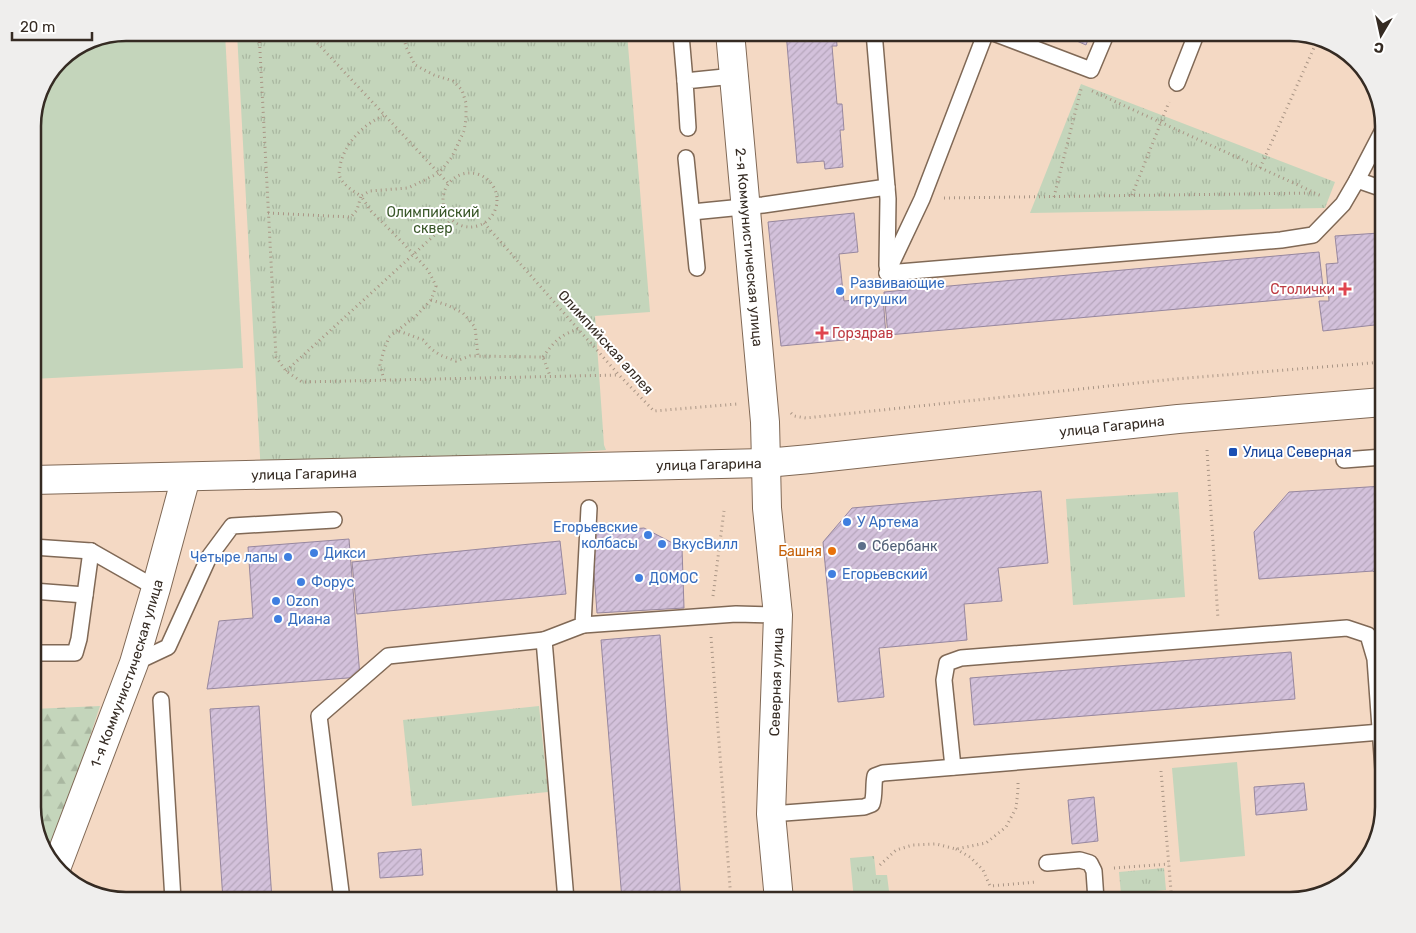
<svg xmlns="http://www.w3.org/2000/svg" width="1416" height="933" viewBox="0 0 1416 933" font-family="Rubik,sans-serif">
	<defs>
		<pattern id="forest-firs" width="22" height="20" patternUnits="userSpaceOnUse" patternTransform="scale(1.25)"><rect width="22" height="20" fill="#c4d5bb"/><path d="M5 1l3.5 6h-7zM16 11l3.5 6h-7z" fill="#a9b7a0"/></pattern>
		<pattern id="park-tufts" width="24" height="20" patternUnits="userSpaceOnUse" patternTransform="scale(1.25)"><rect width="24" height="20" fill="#c4d5bb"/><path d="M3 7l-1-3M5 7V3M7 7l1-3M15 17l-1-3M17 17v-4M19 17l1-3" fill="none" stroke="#a9b7a0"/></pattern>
		<pattern id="building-hatch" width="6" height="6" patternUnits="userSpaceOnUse" patternTransform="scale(1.25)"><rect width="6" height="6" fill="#d3c1db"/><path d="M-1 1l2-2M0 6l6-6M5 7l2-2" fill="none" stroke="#b6a6bc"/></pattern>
	</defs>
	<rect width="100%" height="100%" fill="#f4d9c4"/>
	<path fill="url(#forest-firs)" d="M 100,706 L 50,859 L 45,853 L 33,813 L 33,709 Z"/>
	<g fill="url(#park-tufts)">
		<path d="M 237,33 L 627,33 L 650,312 L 595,316 L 604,445 L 606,450 L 261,475 Z"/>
		<path d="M 1081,84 L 1335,182 L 1325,208 L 1030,213 Z"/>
		<path d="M 1178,492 L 1185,597 L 1073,605 L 1066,499 Z"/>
		<path d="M 539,706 L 548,792 L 412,806 L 403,720 Z"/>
		<path d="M 874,856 L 876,875 L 887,875 L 890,899 L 951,893 L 952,900 L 854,900 L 850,858 Z"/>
		<path d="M 1164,868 L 1166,890 L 1121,894 L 1119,872 Z"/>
	</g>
	<g fill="#c4d5bb">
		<path d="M 126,33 L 225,33 L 243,368 L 33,379 L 33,120 L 60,60 L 91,40 Z"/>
		<path d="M 1237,762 L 1245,856 L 1180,862 L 1172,768 Z"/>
	</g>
	<g fill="url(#building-hatch)" stroke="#97879f">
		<path d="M 786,32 L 836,32 L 837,46 L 832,46 L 837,104 L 842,104 L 844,130 L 840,130 L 843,167 L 825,169 L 824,161 L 797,163 Z"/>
		<path d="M 1056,32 L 1091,32 L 1086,45 Z"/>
		<path d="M 854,213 L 858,252 L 839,254 L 844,301 L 883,297 L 886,336 L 781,346 L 768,222 Z"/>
		<path d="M 1379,233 L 1382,248 L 1383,248 L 1383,324 L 1323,331 L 1319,301 L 1329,301 L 1326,264 L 1338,263 L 1335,236 Z"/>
		<path d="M 1319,252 L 1324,296 L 888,335 L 884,292 Z"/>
		<path d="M 1383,486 L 1383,580 L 1373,571 L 1259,579 L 1254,532 L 1289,492 Z"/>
		<path d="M 1041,491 L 1048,563 L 998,568 L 1002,601 L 964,604 L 967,640 L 879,648 L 884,697 L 838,702 L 823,542 L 852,508 Z"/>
		<path d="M 644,528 L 682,548 L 684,608 L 597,613 L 591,532 Z"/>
		<path d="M 349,539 L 360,677 L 207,689 L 219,621 L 253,618 L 248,547 Z"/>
		<path d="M 560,541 L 566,594 L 357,614 L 352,562 Z"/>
		<path d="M 660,635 L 681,900 L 622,900 L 601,640 Z"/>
		<path d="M 1291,652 L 1295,699 L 974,725 L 970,678 Z"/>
		<path d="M 259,706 L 272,900 L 223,900 L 210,709 Z"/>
		<path d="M 1304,783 L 1307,810 L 1256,815 L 1254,787 Z"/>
		<path d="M 1094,797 L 1098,841 L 1072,844 L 1068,800 Z"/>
		<path d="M 421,849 L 423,875 L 380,878 L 378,853 Z"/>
	</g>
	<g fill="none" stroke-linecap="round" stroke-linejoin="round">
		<g stroke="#806956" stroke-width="18">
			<g id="lane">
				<path d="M 874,32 L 888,199 L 887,266"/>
				<path d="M 991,32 L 1091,70 L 1107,32"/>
				<path d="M 681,35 L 685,81"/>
				<path d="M 1177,83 L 1197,32"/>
				<path d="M 688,128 L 685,81 L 734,76"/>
				<path d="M 686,158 L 697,268"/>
				<path d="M 1357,180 L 1383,130"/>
				<path d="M 692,212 L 763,205 L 887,187"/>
				<path d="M 887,273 L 1281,240 L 1313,235 L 1343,204 L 1357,180 L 1383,189"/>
				<path d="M 887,273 L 922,199 L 986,32"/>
				<path d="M 1344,460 L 1383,457"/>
				<path d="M 33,547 L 91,551 L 156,588"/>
				<path d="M 33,591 L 85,595"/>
				<path d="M 583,625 L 736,614 L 778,615"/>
				<path d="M 33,653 L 75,653 L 79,639 L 91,551"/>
				<path d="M 134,663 L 168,647 L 209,557 L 232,526 L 334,520"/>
				<path d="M 161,700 L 173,900"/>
				<path d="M 953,767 L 944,680 L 947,663 L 961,658 L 1347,628 L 1368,635 L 1375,659 L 1383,769"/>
				<path d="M 771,814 L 864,807 L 872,804 C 875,795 873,786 875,776 L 883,773 L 1381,732"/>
				<path d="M 1047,863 L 1080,860 L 1090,863 L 1094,871 L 1096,900"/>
				<path d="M 342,900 L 319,716 L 388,656 L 544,640"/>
				<path d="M 566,900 L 544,640 L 583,625 L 589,508"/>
				<path d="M 1289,900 L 1290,900"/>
			</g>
		</g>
		<g stroke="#806956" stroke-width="30">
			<g id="street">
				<path d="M 766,463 L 767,508 L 778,615 L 771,814 L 779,900"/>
				<path id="s1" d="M 57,866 L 134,663 L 156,588 L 186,477"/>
			</g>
		</g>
		<g stroke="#806956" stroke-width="30">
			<g id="secondary">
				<path id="s2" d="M 730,32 L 765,422 L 766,463"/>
				<path id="s3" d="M 33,480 L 766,463 L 810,459 L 1178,419 L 1383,402"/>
			</g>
		</g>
		<g stroke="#a99585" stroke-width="3" stroke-dasharray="1 4" stroke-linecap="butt">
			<path d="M 259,32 L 276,357 L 286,371 L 302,382 L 619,375"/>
			<path d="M 307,32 L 448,183"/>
			<path d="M 1092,91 L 1311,191"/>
			<path d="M 1260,168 L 1317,41"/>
			<circle cx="470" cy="200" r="27"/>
			<path d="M 1132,195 L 1169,102"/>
			<path d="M 1054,197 L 1081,89"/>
			<path d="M 944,198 L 1314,193 L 1322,196"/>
			<path d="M 268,213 L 351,217 L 357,210 L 361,196 C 353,191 341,184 339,174 C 339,172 340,169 340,166 C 344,144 363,124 385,115"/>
			<path d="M 484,223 L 619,375 L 654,411 L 737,404"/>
			<path d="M 431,300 L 447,305 L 463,313 L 475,327 L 478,356"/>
			<path d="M 399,331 L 423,340 L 431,349 L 440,355 L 456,361 L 470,356 L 543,357 L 550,376"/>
			<path d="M 543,357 C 554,342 560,335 578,329"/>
			<path d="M 286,371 L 451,220"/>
			<path d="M 384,380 L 380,365 L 383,353 L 389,337 L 416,316 L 431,300 L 436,286 L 428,270 L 404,244 L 371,211 L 361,196 L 370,191 L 408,188 L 439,173 L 452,157 L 464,131 L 466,119 L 466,103 L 462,90 L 453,81 L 434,75 L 415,65 L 406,47 L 404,38 L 398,32"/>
			<path d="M 791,413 L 794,416 L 806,418 L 1175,379 L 1383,362"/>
			<path d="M 1207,450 L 1218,619"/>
			<path d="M 713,596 L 724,511"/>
			<path d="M 711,637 L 731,900"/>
			<path d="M 1161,771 L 1171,891"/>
			<path d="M 956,849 L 970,857 L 983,870 L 990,886 L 1037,882"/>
			<path d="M 880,865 L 896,850 L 913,845 L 936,844 L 956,849 L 986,843 L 1006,827 L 1016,808 L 1018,790 L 1018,783"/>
			<path d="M 1114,868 L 1169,864"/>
		</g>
		<use href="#lane" stroke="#fff" stroke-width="15"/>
		<use href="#street" stroke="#fff" stroke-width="28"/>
		<use href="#secondary" stroke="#fff" stroke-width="28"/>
	</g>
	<g fill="#e0444e" stroke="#fff" stroke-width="2">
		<path d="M1342.5 281.5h5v5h5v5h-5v5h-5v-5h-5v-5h5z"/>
		<path d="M819.5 325.5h5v5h5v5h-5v5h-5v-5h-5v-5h5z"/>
	</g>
	<g fill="#3f7fe0" stroke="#fff" stroke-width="2">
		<circle cx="840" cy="291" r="5"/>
		<circle cx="847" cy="522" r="5"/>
		<circle cx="648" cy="535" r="5"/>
		<circle cx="662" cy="544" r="5"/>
		<circle cx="314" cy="553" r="5"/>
		<circle cx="288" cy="557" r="5"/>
		<circle cx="832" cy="574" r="5"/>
		<circle cx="639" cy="578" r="5"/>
		<circle cx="301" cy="582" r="5"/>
		<circle cx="276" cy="601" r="5"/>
		<circle cx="278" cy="619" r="5"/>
	</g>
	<rect fill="#1a4fb4" stroke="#fff" stroke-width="2" x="1228" y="447" width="10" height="10" rx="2.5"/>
	<circle fill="#5c6f8a" stroke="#fff" stroke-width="2" cx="862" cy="546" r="5"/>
	<circle fill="#e8710a" stroke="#fff" stroke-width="2" cx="832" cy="551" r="5"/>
	<g text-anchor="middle" stroke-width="4" stroke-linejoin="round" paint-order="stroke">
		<g font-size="14" fill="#3a582a" stroke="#fff">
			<text x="433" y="217">Олимпийский<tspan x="433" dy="16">сквер</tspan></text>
		</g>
		<g font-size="14" fill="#352b23" stroke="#fff">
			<text dy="5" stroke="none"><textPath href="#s2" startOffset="216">2-я Коммунистическая улица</textPath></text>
			<text transform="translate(606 342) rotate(48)" y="5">Олимпийская аллея</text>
			<text dy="5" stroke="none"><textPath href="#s3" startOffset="1081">улица Гагарина</textPath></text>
			<text dy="5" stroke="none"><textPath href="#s3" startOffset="676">улица Гагарина</textPath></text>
			<text dy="5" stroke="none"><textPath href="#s3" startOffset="271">улица Гагарина</textPath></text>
			<text dy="5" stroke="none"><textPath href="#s1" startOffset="205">1-я Коммунистическая улица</textPath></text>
			<text transform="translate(776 682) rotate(-88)" y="5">Северная улица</text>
		</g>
		<g font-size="14" fill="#366cbe" stroke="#fff" text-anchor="start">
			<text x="850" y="288">Развивающие<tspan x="850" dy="16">игрушки</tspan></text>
			<text x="857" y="527">У Артема</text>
			<text x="638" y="532" text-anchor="end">Егорьевские<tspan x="638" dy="16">колбасы</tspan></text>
			<text x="672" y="549">ВкусВилл</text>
			<text x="324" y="558">Дикси</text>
			<text x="278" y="562" text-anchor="end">Четыре лапы</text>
			<text x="842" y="579">Егорьевский</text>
			<text x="649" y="583">ДОМОС</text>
			<text x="311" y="587">Форус</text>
			<text x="286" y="606">Ozon</text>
			<text x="288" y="624">Диана</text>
		</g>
		<g font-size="14" fill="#be3a42" stroke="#fff" text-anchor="end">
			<text x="1335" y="294">Столички</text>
			<text x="832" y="338" text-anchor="start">Горздрав</text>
		</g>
		<g font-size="14" fill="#164399" stroke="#fff" text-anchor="start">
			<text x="1243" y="457">Улица Северная</text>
		</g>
		<g font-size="14" fill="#4e5e75" stroke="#fff" text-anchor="start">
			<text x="872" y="551">Сбербанк</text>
		</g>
		<g font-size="14" fill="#c56008" stroke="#fff" text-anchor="end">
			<text x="822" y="556">Башня</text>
		</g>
	</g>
	<path d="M0 0H1416V933H0ZM126 41H1290A85 85 0 0 1 1375 126V807A85 85 0 0 1 1290 892H126A85 85 0 0 1 41 807V126A85 85 0 0 1 126 41Z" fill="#efeeed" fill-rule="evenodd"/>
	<path fill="none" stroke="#352b23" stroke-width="2.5" d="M126 41H1290A85 85 0 0 1 1375 126V807A85 85 0 0 1 1290 892H126A85 85 0 0 1 41 807V126A85 85 0 0 1 126 41Z"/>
	<g transform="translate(1381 35) rotate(189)" stroke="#ffffff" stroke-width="4" paint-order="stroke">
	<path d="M0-4L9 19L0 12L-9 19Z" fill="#352b23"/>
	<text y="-8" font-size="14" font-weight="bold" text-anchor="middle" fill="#352b23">С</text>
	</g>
	<path d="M12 32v8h80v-8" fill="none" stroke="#352b23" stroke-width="2.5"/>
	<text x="20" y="32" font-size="15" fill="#352b23" stroke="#ffffff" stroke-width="4" paint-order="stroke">20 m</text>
</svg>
